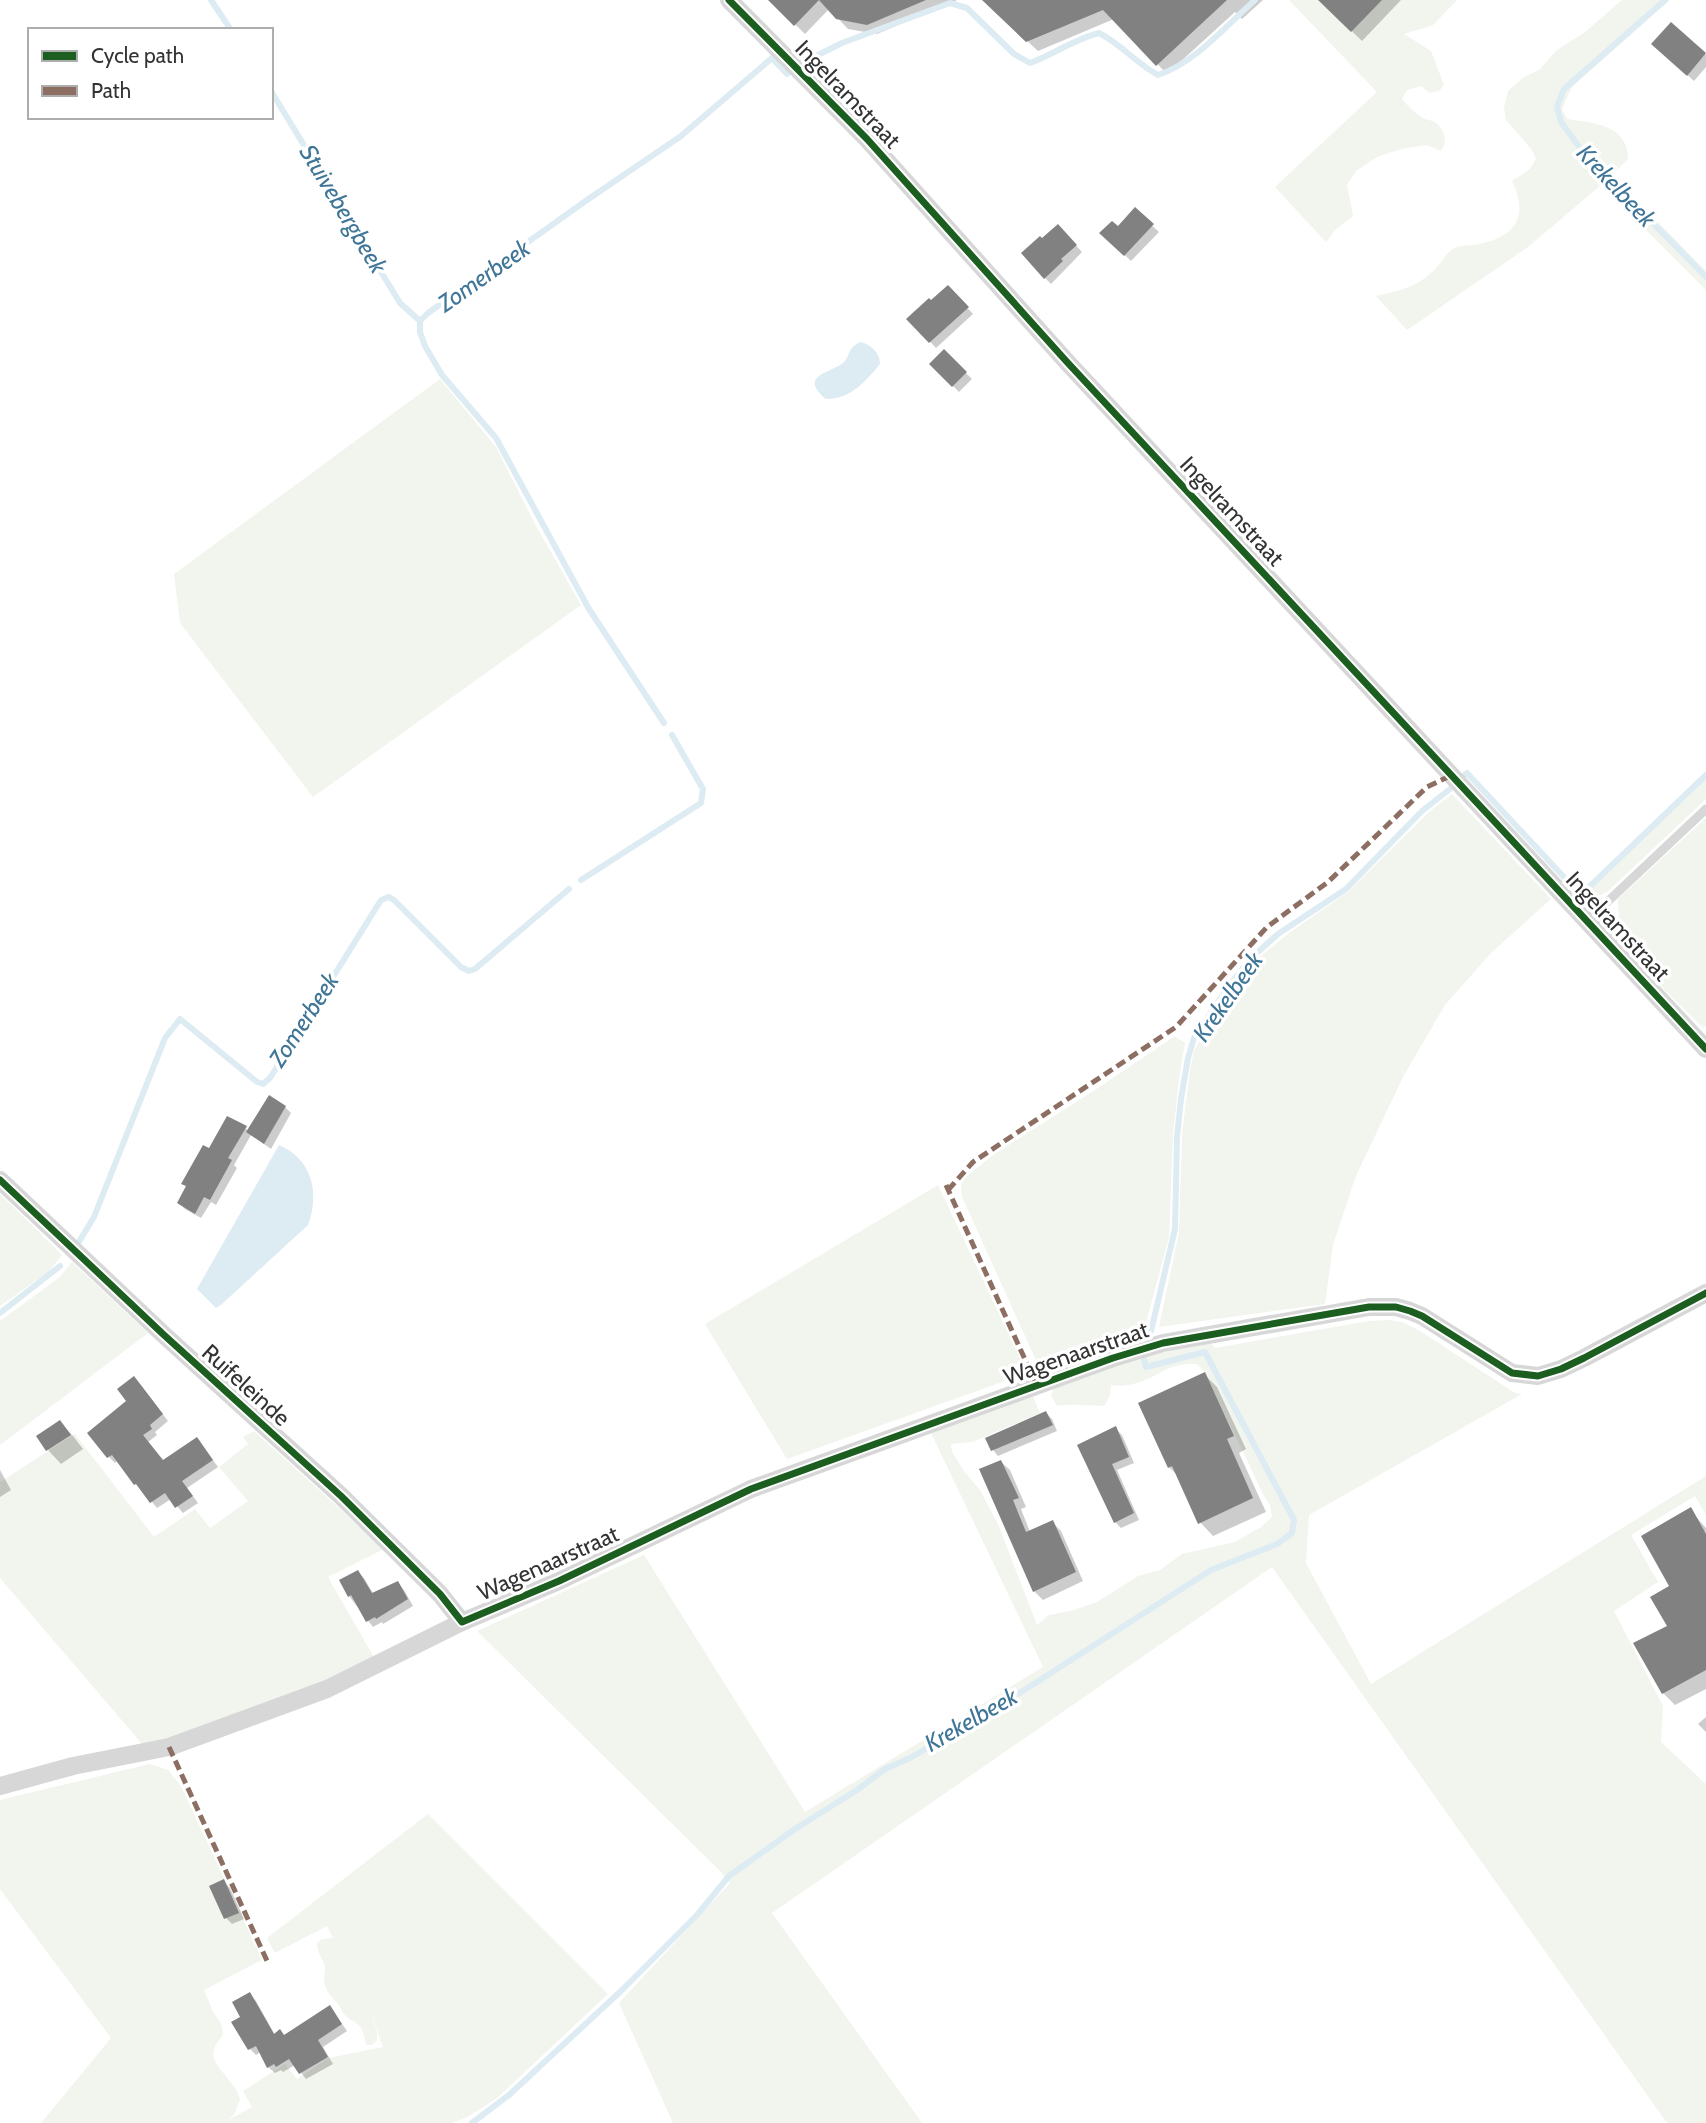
<svg xmlns="http://www.w3.org/2000/svg" width="1706" height="2123" viewBox="0 0 1706 2123" font-family="Cabin,sans-serif">
	<rect width="100%" height="100%" fill="#fff"/>
	<g fill="#f1f5ed">
		<path d="M 1289,0 L 1457,0 L 1433,25 L 1404,34 L 1431,51 L 1444,85 L 1439,91 L 1430,93 L 1421,86 L 1407,90 L 1402,99 C 1408,106 1415,114 1423,118 C 1427,120 1431,120 1434,122 C 1445,128 1448,142 1441,151 L 1427,145 L 1405,148 L 1379,156 L 1356,171 L 1347,185 L 1353,216 L 1335,230 L 1326,242 L 1275,187 L 1377,92 Z"/>
		<path d="M 1622,0 L 1670,0 L 1572,87 L 1562,109 L 1567,119 C 1593,123 1628,124 1628,159 L 1612,175 L 1706,271 L 1706,290 L 1601,185 L 1528,247 L 1407,330 L 1376,296 C 1397,291 1415,288 1431,273 C 1440,266 1444,255 1453,249 C 1461,244 1471,246 1480,244 C 1516,236 1529,216 1512,181 L 1530,169 L 1536,159 L 1532,150 L 1506,120 L 1504,107 L 1508,91 L 1523,78 L 1540,69 L 1557,50 L 1584,33 Z"/>
		<path d="M 440,379 L 496,447 L 535,524 L 581,605 L 313,797 L 180,623 L 174,574 Z"/>
		<path d="M 1706,778 L 1706,799 L 1607,892 L 1580,904 L 1574,898 Z"/>
		<path d="M 1452,794 L 1551,899 L 1491,953 L 1445,1005 L 1403,1077 L 1355,1178 L 1333,1245 L 1325,1304 L 1159,1327 L 1179,1232 L 1182,1134 L 1190,1070 L 1194,1051 L 1206,1028 L 1238,982 L 1262,955 L 1289,933 L 1349,891 L 1429,812 Z"/>
		<path d="M 1706,818 L 1706,1025 L 1703,1028 L 1620,945 L 1618,899 Z"/>
		<path d="M 1175,1036 L 1185,1043 L 1179,1079 L 1173,1136 L 1169,1237 L 1143,1334 L 1040,1369 L 962,1197 L 961,1184 L 967,1176 L 993,1155 L 1095,1090 Z"/>
		<path d="M 938,1185 L 1027,1373 L 787,1459 L 705,1324 Z"/>
		<path d="M 0,1194 L 62,1255 L 48,1272 L 0,1306 Z"/>
		<path d="M 72,1262 L 148,1333 L 0,1445 L 0,1321 L 60,1277 Z"/>
		<path d="M 1389,1320 L 1402,1322 L 1420,1331 L 1515,1393 L 1522,1394 L 1309,1515 L 1306,1563 L 1371,1684 L 1706,1476 L 1706,1515 L 1695,1496 L 1631,1535 L 1658,1582 L 1614,1611 L 1663,1706 L 1661,1742 L 1706,1784 L 1706,2123 L 1667,2123 L 1272,1567 L 772,1913 L 922,2123 L 673,2123 L 619,2003 L 730,1883 L 721,1872 L 477,1631 L 644,1555 L 805,1812 L 1043,1667 L 931,1433 L 1033,1396 L 1040,1413 L 972,1442 L 951,1444 L 952,1452 L 964,1471 L 980,1490 L 998,1524 L 1037,1625 L 1049,1615 L 1071,1611 L 1097,1602 L 1138,1576 L 1160,1570 L 1182,1554 L 1235,1542 L 1261,1527 L 1272,1517 L 1270,1505 L 1263,1494 L 1205,1372 L 1197,1364 C 1163,1363 1160,1378 1133,1384 C 1126,1386 1119,1386 1111,1385 L 1110,1396 L 1104,1406 C 1092,1406 1065,1404 1057,1406 L 1051,1395 L 1054,1388 C 1105,1369 1157,1349 1211,1343 L 1215,1348 L 1369,1321 Z"/>
		<path d="M 254,1431 L 384,1549 L 328,1577 L 376,1661 L 330,1682 L 173,1738 L 143,1745 L 0,1578 L 0,1482 L 75,1434 L 154,1537 L 195,1509 L 210,1528 L 248,1501 L 219,1467 L 248,1444 L 243,1437 Z"/>
		<path d="M 150,1764 L 168,1770 L 181,1786 L 262,1960 L 204,1990 L 213,2012 L 221,2023 L 223,2035 C 203,2058 218,2064 232,2084 C 236,2088 238,2094 240,2099 L 235,2113 L 228,2120 L 252,2107 L 243,2091 L 285,2064 L 297,2079 L 329,2058 L 383,2047 L 368,2004 L 377,2032 L 377,2040 L 372,2045 L 366,2045 C 362,2020 357,2027 343,2013 C 339,2001 328,1997 325,1985 C 323,1980 325,1974 325,1969 C 325,1960 317,1955 317,1943 L 322,1939 L 333,1938 L 327,1926 L 275,1953 L 267,1938 L 428,1814 L 608,1994 L 496,2099 L 467,2117 L 452,2123 L 41,2123 L 111,2038 L 0,1889 L 0,1800 Z"/>
	</g>
	<g fill="#ddebf3">
		<path d="M 860,342 C 870,344 880,352 880,364 C 865,382 851,399 826,399 C 798,376 830,373 843,363 C 851,356 846,349 860,342 Z"/>
		<path d="M 279,1145 C 312,1159 320,1193 308,1225 L 222,1304 L 216,1308 L 197,1289 Z"/>
	</g>
	<g fill="#0003">
		<path d="M 770,0 L 957,0 L 877,34 L 848,29 L 829,9 L 805,34 Z"/>
		<path d="M 984,0 L 1263,0 L 1242,19 L 1235,12 L 1167,74 L 1114,19 L 1038,51 Z"/>
		<path d="M 1320,0 L 1401,0 L 1362,41 Z"/>
		<path d="M 1671,24 L 1706,55 L 1706,67 L 1694,81 L 1660,50 Z"/>
		<path d="M 1135,210 L 1159,232 L 1131,261 L 1102,233 L 1118,228 Z"/>
		<path d="M 1058,226 L 1082,252 L 1051,284 L 1045,278 L 1042,240 Z"/>
		<path d="M 948,287 L 973,314 L 936,348 L 909,319 Z"/>
		<path d="M 944,351 L 972,379 L 959,392 L 931,364 Z"/>
		<path d="M 285,1107 L 291,1113 L 271,1149 L 251,1135 L 234,1165 L 237,1168 L 216,1205 L 211,1202 L 201,1218 L 185,1209 L 179,1203 L 187,1187 L 184,1184 L 210,1151 L 245,1128 L 249,1131 Z"/>
		<path d="M 1204,1374 L 1217,1387 L 1246,1449 L 1239,1453 L 1266,1512 L 1213,1536 L 1200,1522 L 1179,1477 L 1169,1467 Z"/>
		<path d="M 140,1384 L 168,1421 L 155,1432 L 157,1435 L 148,1442 L 164,1462 L 197,1439 L 218,1467 L 187,1488 L 198,1503 L 183,1513 L 171,1499 L 157,1508 L 118,1460 L 115,1463 L 109,1457 L 128,1402 Z"/>
		<path d="M 1046,1413 L 1052,1419 L 1057,1431 L 998,1456 L 993,1450 Z"/>
		<path d="M 60,1422 L 73,1436 L 83,1449 L 61,1464 L 48,1450 L 38,1437 Z"/>
		<path d="M 1116,1429 L 1122,1435 L 1134,1463 L 1117,1470 L 1139,1520 L 1121,1528 L 1115,1522 L 1079,1446 Z"/>
		<path d="M 1001,1462 L 1010,1470 L 1026,1507 L 1021,1509 L 1030,1532 L 1052,1522 L 1061,1531 L 1083,1581 L 1043,1600 L 1034,1591 Z"/>
		<path d="M 0,1470 L 11,1490 L 0,1497 Z"/>
		<path d="M 1690,1510 L 1706,1528 L 1706,1689 L 1675,1705 L 1663,1693 L 1672,1587 Z"/>
		<path d="M 358,1572 L 364,1578 L 374,1595 L 398,1583 L 404,1590 L 413,1606 L 383,1624 L 382,1622 L 373,1627 L 349,1596 Z"/>
		<path d="M 1706,1717 L 1706,1732 L 1698,1724 Z"/>
		<path d="M 223,1881 L 230,1888 L 244,1919 L 232,1924 L 226,1918 Z"/>
		<path d="M 249,1994 L 256,2001 L 275,2035 L 285,2037 L 335,2014 L 347,2031 L 323,2047 L 333,2064 L 306,2079 L 295,2065 L 283,2072 L 281,2070 L 275,2073 L 268,2067 L 261,2052 L 256,2055 L 250,2049 L 233,2022 L 242,2018 Z"/>
	</g>
	<g fill="none" stroke-linecap="round" stroke-linejoin="round">
		<g stroke="#ddebf3" stroke-width="6">
			<path d="M 211,0 L 231,30"/>
			<path d="M 1665,0 L 1564,89 L 1557,107 L 1561,122 L 1596,170 L 1642,212 L 1706,277"/>
			<path d="M 808,60 L 842,43 L 950,3 L 967,8 L 1014,54 L 1030,63 C 1054,54 1075,39 1099,33 C 1121,44 1137,64 1158,75 C 1195,63 1227,25 1255,0"/>
			<path d="M 271,91 L 400,303 L 420,321"/>
			<path d="M 664,723 L 589,609 L 496,438 L 442,375 L 425,346 L 420,332 L 420,321 L 428,313 L 587,200 L 681,136 L 772,58 L 787,74 L 789,72"/>
			<path d="M 1462,777 L 1467,773 L 1575,889 L 1584,892 L 1706,775"/>
			<path d="M 581,880 L 701,803 L 703,789 L 672,735"/>
			<path d="M 77,1245 L 94,1217 L 165,1038 L 180,1019 L 257,1082 L 263,1084 L 270,1078 L 381,900 L 389,897 L 395,901 L 461,967 L 469,971 L 475,969 L 569,889"/>
			<path d="M 0,1313 L 60,1266"/>
			<path d="M 1151,1331 L 1175,1229 L 1177,1137 L 1181,1099 L 1188,1058 L 1194,1038 L 1231,983 L 1250,959 L 1278,934 L 1346,889 L 1422,811 L 1450,789"/>
			<path d="M 472,2123 L 509,2095 L 621,1991 L 697,1915 L 729,1876 L 795,1829 L 857,1790 L 885,1769 L 910,1758 L 1026,1689 L 1211,1570 L 1277,1544 L 1292,1533 L 1294,1520 L 1205,1352 L 1146,1367 L 1144,1359"/>
		</g>
	</g>
	<g fill="#818181">
		<path d="M 768,0 L 926,0 L 867,25 L 836,19 L 819,0 L 794,26 Z"/>
		<path d="M 982,0 L 1227,0 L 1156,66 L 1103,10 L 1026,42 Z"/>
		<path d="M 1318,0 L 1382,0 L 1351,32 Z"/>
		<path d="M 1671,22 L 1706,53 L 1687,76 L 1651,44 Z"/>
		<path d="M 1135,207 L 1154,224 L 1124,256 L 1099,233 L 1112,221 L 1118,226 Z"/>
		<path d="M 1058,224 L 1077,245 L 1061,259 L 1063,261 L 1044,279 L 1021,253 L 1040,236 L 1042,238 Z"/>
		<path d="M 948,285 L 969,307 L 929,343 L 906,319 L 929,298 L 931,300 Z"/>
		<path d="M 944,349 L 967,372 L 952,387 L 929,364 Z"/>
		<path d="M 269,1095 L 286,1106 L 264,1144 L 246,1132 Z"/>
		<path d="M 227,1116 L 247,1126 L 228,1158 L 232,1160 L 210,1200 L 204,1197 L 195,1214 L 177,1203 L 186,1186 L 181,1184 L 203,1145 L 209,1148 Z"/>
		<path d="M 1205,1372 L 1234,1436 L 1227,1439 L 1253,1498 L 1198,1524 L 1172,1466 L 1168,1468 L 1138,1403 Z"/>
		<path d="M 134,1376 L 163,1414 L 150,1425 L 152,1429 L 143,1435 L 163,1460 L 197,1437 L 213,1460 L 182,1481 L 193,1496 L 175,1508 L 165,1493 L 150,1503 L 136,1484 L 134,1485 L 112,1455 L 107,1458 L 87,1433 L 126,1401 L 117,1389 Z"/>
		<path d="M 1046,1411 L 1053,1425 L 991,1451 L 985,1438 Z"/>
		<path d="M 60,1420 L 71,1435 L 46,1451 L 36,1436 Z"/>
		<path d="M 1116,1426 L 1129,1457 L 1112,1464 L 1134,1513 L 1114,1523 L 1077,1445 Z"/>
		<path d="M 1001,1460 L 1019,1498 L 1013,1500 L 1026,1532 L 1053,1520 L 1076,1572 L 1033,1592 L 979,1469 Z"/>
		<path d="M 1691,1507 L 1706,1534 L 1706,1670 L 1662,1694 L 1633,1643 L 1667,1626 L 1650,1597 L 1669,1586 L 1641,1536 Z"/>
		<path d="M 358,1570 L 372,1593 L 398,1581 L 408,1599 L 376,1619 L 375,1617 L 366,1622 L 351,1595 L 348,1597 L 339,1580 Z"/>
		<path d="M 224,1879 L 239,1913 L 224,1919 L 209,1886 Z"/>
		<path d="M 250,1992 L 274,2034 L 280,2029 L 284,2035 L 330,2005 L 342,2024 L 318,2040 L 328,2057 L 299,2074 L 289,2059 L 276,2067 L 274,2064 L 267,2068 L 256,2046 L 248,2050 L 231,2022 L 240,2017 L 232,2002 Z"/>
	</g>
	<g fill="none" stroke-linecap="round" stroke-linejoin="round">
		<path stroke="#d7d7d7" stroke-width="9" d="M 1587,921 L 1706,809"/>
		<g stroke="#d7d7d7" stroke-width="18">
			<path d="M 729,0 L 867,139 L 1067,362 L 1706,1049"/>
			<path d="M 0,1180 L 164,1335 L 341,1496 L 440,1594 L 462,1622"/>
			<path d="M 0,1786 L 73,1766 L 169,1747 L 327,1689 L 462,1622 L 559,1581 L 751,1489 L 1113,1358 L 1163,1343 L 1369,1307 L 1396,1307 L 1410,1311 L 1422,1316 L 1512,1373 L 1538,1376 L 1561,1369 L 1584,1358 L 1706,1293"/>
		</g>
		<g stroke="#8d6e63" stroke-width="5" stroke-dasharray="10 5" stroke-linecap="butt">
			<path d="M 946,1185 L 1037,1386"/>
			<path d="M 948,1190 L 973,1162 L 1176,1027 L 1267,927 L 1328,882 L 1427,787 L 1452,775"/>
			<path d="M 169,1747 L 268,1963"/>
		</g>
		<g stroke="#fff" stroke-width="11">
			<g id="cycleway">
				<path d="M 729,0 L 867,139 L 1067,362 L 1706,1049"/>
				<path d="M 0,1180 L 164,1335 L 341,1496 L 440,1594 L 462,1622 L 559,1581 L 751,1489 L 1113,1358 L 1163,1343 L 1369,1307 L 1396,1307 L 1410,1311 L 1422,1316 L 1512,1373 L 1538,1376 L 1561,1369 L 1584,1358 L 1706,1293"/>
			</g>
		</g>
		<use href="#cycleway" stroke="#1b5e20" stroke-width="7"/>
	</g>
	<g text-anchor="middle" stroke-width="7" stroke-linejoin="round" paint-order="stroke">
		<g font-size="23" fill="#333" stroke="#fff">
			<text transform="translate(848 94) rotate(46)" y="8">Ingelramstraat</text>
			<text transform="translate(1232 511) rotate(47)" y="8">Ingelramstraat</text>
			<text transform="translate(1618 926) rotate(47)" y="8">Ingelramstraat</text>
			<text transform="translate(1076 1353) rotate(-19)" y="8">Wagenaarstraat</text>
			<text transform="translate(246 1385) rotate(42)" y="8">Ruifeleinde</text>
			<text transform="translate(548 1563) rotate(-24)" y="8">Wagenaarstraat</text>
		</g>
		<g font-size="24" font-style="italic" fill="#3f7597" stroke="#fff">
			<text transform="translate(1616 186) rotate(47)" y="8">Krekelbeek</text>
			<text transform="translate(343 209) rotate(59)" y="8">Stuivebergbeek</text>
			<text transform="translate(484 276) rotate(-35)" y="8">Zomerbeek</text>
			<text transform="translate(1228 997) rotate(-55)" y="8">Krekelbeek</text>
			<text transform="translate(304 1020) rotate(-57)" y="8">Zomerbeek</text>
			<text transform="translate(971 1720) rotate(-30)" y="8">Krekelbeek</text>
		</g>
	</g>
	<rect x="28" y="28" width="245" height="91" fill="#ffffff" stroke="#adadad" stroke-width="2"/>
	<rect x="42" y="51" width="35" height="10" fill="#1b5e20" stroke="#adadad" stroke-width="2"/>
	<text x="91" y="63" font-size="21" fill="#333333">Cycle path</text>
	<rect x="42" y="86" width="35" height="10" fill="#8d6e63" stroke="#adadad" stroke-width="2"/>
	<text x="91" y="98" font-size="21" fill="#333333">Path</text>
</svg>
